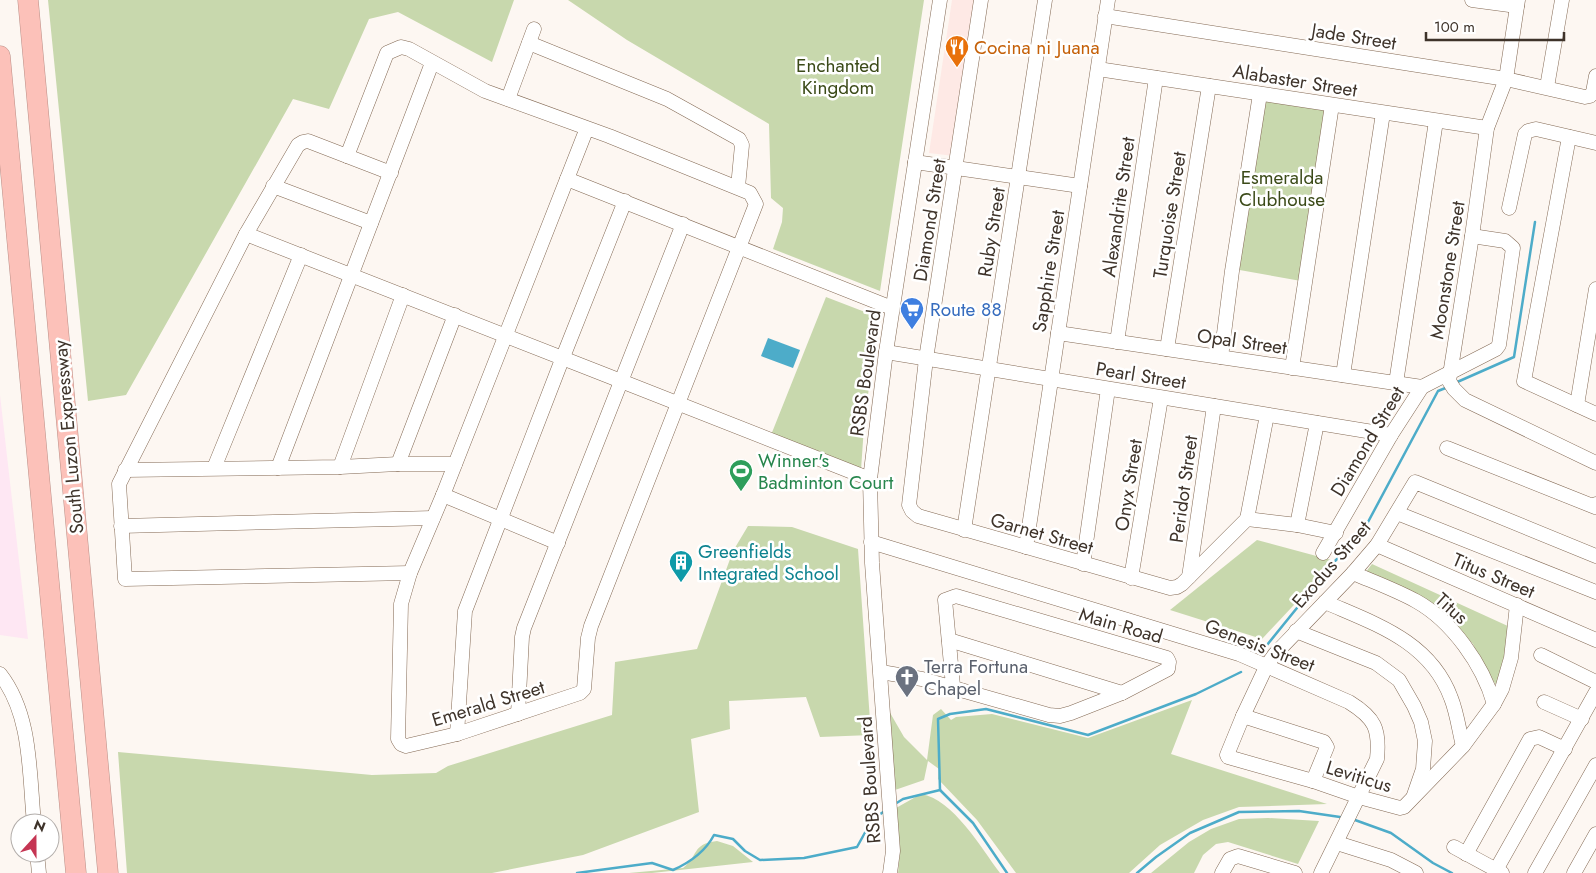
<svg xmlns="http://www.w3.org/2000/svg" width="1596" height="873" viewBox="0 0 1596 873" font-family="Jost,sans-serif">
	<rect width="100%" height="100%" fill="#fdf7f2"/>
	<path fill="#fee9e5" d="M 952,0 L 977,0 L 954,156 L 929,153 Z"/>
	<path fill="#fee7f3" d="M 0,395 L 28,639 L 0,635 Z"/>
	<g fill="#c8d8ad">
		<path d="M 48,0 L 514,0 L 492,62 L 398,12 L 369,19 L 329,109 L 293,99 L 126,395 L 88,401 Z"/>
		<path d="M 568,0 L 924,0 L 880,291 L 773,249 L 782,222 L 783,208 L 771,198 L 769,124 L 627,40 Z"/>
		<path d="M 1261,98 L 1329,107 L 1301,281 L 1234,269 Z"/>
		<path d="M 826,297 L 878,317 L 864,426 L 861,470 L 771,435 Z"/>
		<path d="M 748,526 L 792,527 L 858,549 L 871,735 L 820,737 L 806,697 L 729,701 L 730,729 L 691,739 L 699,812 L 583,855 L 492,873 L 127,873 L 118,752 L 372,775 L 436,773 L 448,766 L 612,715 L 615,662 L 697,649 L 733,551 Z"/>
		<path d="M 1257,540 L 1335,561 L 1262,639 L 1170,610 Z"/>
		<path d="M 1372,564 L 1510,627 L 1506,659 L 1497,686 L 1484,668 L 1473,644 L 1454,624 L 1365,573 Z"/>
		<path d="M 1192,700 L 1171,754 L 1327,804 L 1239,807 L 1203,820 L 1160,845 L 1129,873 L 1016,873 L 977,820 L 938,779 L 939,769 L 928,761 L 924,780 L 895,790 L 889,711 L 904,737 L 927,760 L 933,715 L 941,709 L 951,720 L 956,717 L 992,714 L 1088,738 Z"/>
		<path d="M 921,794 C 953,799 981,848 1000,873 L 898,873 L 900,852 L 896,808 Z"/>
		<path d="M 1268,818 L 1319,821 L 1298,864 L 1228,842 L 1216,844 L 1203,855 L 1194,873 L 1151,873 L 1189,842 L 1211,829 L 1239,819 Z"/>
		<path d="M 717,841 L 733,846 L 753,862 L 652,873 L 629,873 L 683,868 C 699,856 691,844 717,841 Z"/>
	</g>
	<path fill="#4dacc9" d="M 768,338 L 800,350 L 793,368 L 761,356 Z"/>
	<g fill="none" stroke-linecap="round" stroke-linejoin="round">
		<g stroke="#4dacc9" stroke-width="2.5">
			<path d="M 1455,383 L 1514,357 L 1535,222"/>
			<path d="M 1267,645 L 1335,561 L 1360,537 L 1438,391 L 1448,387"/>
			<path d="M 940,790 L 938,719 L 950,714 L 986,709 L 1088,735 L 1196,694 L 1241,672"/>
			<path d="M 895,804 L 903,799 L 940,790 L 973,823 L 1007,873"/>
			<path d="M 1355,820 L 1391,833 L 1433,863 L 1452,873"/>
			<path d="M 577,873 L 652,863 L 673,870 C 691,862 705,852 714,835 L 733,839 L 745,851 L 760,860 L 804,858 L 857,847 L 872,820 L 886,810"/>
			<path d="M 1137,873 L 1156,857 L 1190,833 L 1239,812 L 1299,811 L 1340,817"/>
		</g>
		<g stroke="#846a55" stroke-width="15">
			<g id="minor">
				<path d="M 981,0 L 926,359 L 909,505 L 912,511 L 918,516 L 1170,588 L 1177,587 L 1182,584 L 1247,519 L 1297,525 L 1336,533"/>
				<path d="M 1472,0 L 1517,6"/>
				<path d="M 1518,0 L 1506,79 L 1487,128 L 1472,236 L 1449,381 L 1454,389 L 1465,400 L 1596,463"/>
				<path d="M 1105,16 L 1506,79 L 1585,97 L 1590,96 L 1593,92 L 1596,76"/>
				<path d="M 529,43 L 667,99 L 739,139 L 742,145 L 738,187"/>
				<path d="M 1098,69 L 1487,128"/>
				<path d="M 1547,87 L 1562,0"/>
				<path d="M 508,99 L 534,29"/>
				<path d="M 1569,137 L 1524,381 L 1596,414"/>
				<path d="M 347,156 L 387,53 L 401,47 L 409,49 L 485,91 L 609,136 L 750,193 L 756,204 L 591,626 L 588,638 L 584,689 L 580,693 L 457,734 L 406,746 L 401,744 L 398,739 L 401,604 L 410,573 L 443,495 L 587,128"/>
				<path d="M 915,162 L 1080,186"/>
				<path d="M 391,173 L 308,141 L 303,142 L 298,145 L 246,234 L 119,484 L 125,579 L 410,573"/>
				<path d="M 567,179 L 892,308"/>
				<path d="M 273,186 L 371,223"/>
				<path d="M 1509,208 L 1525,134 L 1528,131 L 1536,129 L 1596,143"/>
				<path d="M 246,234 C 454,314 662,398 870,479"/>
				<path d="M 1058,333 L 1422,387"/>
				<path d="M 1117,342 L 1156,78"/>
				<path d="M 1167,349 L 1209,86"/>
				<path d="M 886,352 L 1391,435"/>
				<path d="M 1221,357 L 1232,271 L 1260,94"/>
				<path d="M 1292,368 L 1332,105"/>
				<path d="M 1343,375 L 1383,113"/>
				<path d="M 1396,383 L 1436,121"/>
				<path d="M 1577,405 L 1596,289"/>
				<path d="M 1447,448 L 1595,507 L 1596,504"/>
				<path d="M 398,464 L 455,315"/>
				<path d="M 340,467 L 403,295"/>
				<path d="M 214,468 L 301,255"/>
				<path d="M 278,468 L 432,63"/>
				<path d="M 125,470 L 340,467 L 398,464 L 455,464"/>
				<path d="M 443,495 L 558,543"/>
				<path d="M 1397,513 L 1596,592"/>
				<path d="M 1247,519 L 1267,415"/>
				<path d="M 1297,525 L 1317,423"/>
				<path d="M 121,526 L 433,518"/>
				<path d="M 964,530 L 1045,0"/>
				<path d="M 871,542 L 1239,654 L 1349,702 C 1375,718 1380,729 1377,759 L 1321,873"/>
				<path d="M 1377,545 L 1596,640"/>
				<path d="M 1026,547 L 1108,0"/>
				<path d="M 1323,553 L 1391,435 L 1422,387 L 1496,349 L 1499,345 L 1513,248 L 1505,241 L 1472,236"/>
				<path d="M 1083,564 L 1108,389"/>
				<path d="M 1353,573 C 1374,582 1396,590 1416,601 C 1452,621 1483,665 1494,704"/>
				<path d="M 1189,577 L 1214,406"/>
				<path d="M 1131,578 L 1161,398"/>
				<path d="M 1325,602 C 1375,624 1430,641 1451,698 C 1457,713 1459,730 1463,746"/>
				<path d="M 1517,605 L 1511,658 L 1502,689 L 1494,704 L 1463,746 L 1404,807 L 1400,808 L 1359,797 L 1313,781 L 1228,757 L 1227,755 L 1243,716 L 1267,665 L 1275,654 L 1353,573 L 1377,545 L 1415,482 L 1596,556"/>
				<path d="M 1296,631 L 1376,663 L 1399,680 L 1414,706 L 1421,722 L 1425,741 L 1423,769 L 1414,795"/>
				<path d="M 949,640 L 1122,693"/>
				<path d="M 1541,655 L 1596,682"/>
				<path d="M 881,672 L 922,679 L 1049,715 L 1060,716 L 1071,713 L 1122,693 L 1168,669 L 1169,662 L 1167,658 L 956,596 L 945,600 L 953,686"/>
				<path d="M 0,674 C 32,715 29,773 34,823"/>
				<path d="M 1544,702 L 1582,719"/>
				<path d="M 518,714 L 522,637 L 524,628 L 683,224"/>
				<path d="M 1243,716 L 1324,742 L 1327,747 L 1313,781"/>
				<path d="M 457,734 L 465,611 L 563,357 L 625,201"/>
				<path d="M 1337,843 L 1391,860 L 1416,873"/>
				<path d="M 1454,847 L 1502,873"/>
				<path d="M 37,853 L 39,873"/>
				<path d="M 1466,854 L 1530,739 L 1539,737 L 1565,749"/>
				<path d="M 1496,870 L 1596,692"/>
				<path d="M 890,873 L 893,851 L 891,824 L 872,563 L 870,479 L 886,352 L 940,0"/>
				<path d="M 1222,873 L 1230,859 L 1238,856 L 1295,873"/>
				<path d="M 1535,873 L 1596,765"/>
				<path d="M 1574,873 L 1596,834"/>
			</g>
		</g>
		<g stroke="#ba8f87" stroke-width="21">
			<g id="highway">
				<path d="M 28,0 L 108,873"/>
				<path d="M 0,56 L 76,873"/>
			</g>
		</g>
		<use href="#minor" stroke="#fff" stroke-width="14"/>
		<use href="#highway" stroke="#fcc1b9" stroke-width="20"/>
	</g>
	<defs>
		<g id="restaurant-pin" transform="scale(1.25)"><path d="M0 17L-7.5 6A9.5 9.5 0 1 1 7.5 6Z" fill="#e8710a" stroke="#fff"/><path d="M-5-6h1v4h1v-4h1v4h1v-4h1v5L-1.5 .5V6h-2V.5L-5-1ZM5-6V6H3V1.5H1.5Q1.5-4 5-6Z" fill="#fff"/></g>
		<g id="supermarket-pin" transform="scale(1.25)"><path d="M0 17L-7.5 6A9.5 9.5 0 1 1 7.5 6Z" fill="#3f7fe0" stroke="#fff"/><path d="M-6-5.5h2.5l.6 2H6L4.5 2H-2.5L-4.4-4H-6ZM-1.5 3.2a1.3 1.3 0 1 0 .1 0ZM3 3.2a1.3 1.3 0 1 0 .1 0Z" fill="#fff"/></g>
		<g id="stadium-pin" transform="scale(1.25)"><path d="M0 17L-7.5 6A9.5 9.5 0 1 1 7.5 6Z" fill="#2e9e5b" stroke="#fff"/><path d="M0-5a6.5 5 0 1 0 0 10a6.5 5 0 1 0 0-10ZM-3.5-1.8h7v3.6h-7Z" fill="#fff"/></g>
		<g id="building-pin" transform="scale(1.25)"><path d="M0 17L-7.5 6A9.5 9.5 0 1 1 7.5 6Z" fill="#0f9aa8" stroke="#fff"/><path d="M-4-6H4V6H1V3H-1V6H-4ZM-2.5-4.3h1.7v1.8h-1.7ZM.8-4.3h1.7v1.8H.8ZM-2.5-1h1.7V.8h-1.7ZM.8-1h1.7V.8H.8Z" fill="#fff"/></g>
		<g id="church-pin" transform="scale(1.25)"><path d="M0 17L-7.5 6A9.5 9.5 0 1 1 7.5 6Z" fill="#6b7280" stroke="#fff"/><path d="M-1.2-6h2.4v3.5h3.3v2.4h-3.3V6h-2.4V-.1h-3.3v-2.4h3.3Z" fill="#fff"/></g>
	</defs>
	<g fill-rule="evenodd">
		<use href="#restaurant-pin" x="957" y="47"/>
		<use href="#supermarket-pin" x="912" y="309"/>
		<use href="#stadium-pin" x="741" y="471"/>
		<use href="#building-pin" x="681" y="562"/>
		<use href="#church-pin" x="907" y="677"/>
	</g>
	<g text-anchor="middle" stroke-width="5" stroke-linejoin="round" paint-order="stroke">
		<g font-size="19" fill="#3e332a" stroke="#fff">
			<text transform="translate(1354 36) rotate(9)" y="7">Jade Street</text>
			<text transform="translate(1295 80) rotate(9)" y="7">Alabaster Street</text>
			<text transform="translate(1118 207) rotate(-82)" y="7">Alexandrite Street</text>
			<text transform="translate(1169 215) rotate(-81)" y="7">Turquoise Street</text>
			<text transform="translate(929 220) rotate(-81)" y="7">Diamond Street</text>
			<text transform="translate(991 232) rotate(-81)" y="7">Ruby Street</text>
			<text transform="translate(1447 270) rotate(-81)" y="7">Moonstone Street</text>
			<text transform="translate(1048 271) rotate(-81)" y="7">Sapphire Street</text>
			<text transform="translate(1242 341) rotate(8)" y="7">Opal Street</text>
			<text transform="translate(865 373) rotate(-82)" y="7">RSBS Boulevard</text>
			<text transform="translate(1141 375) rotate(9)" y="7">Pearl Street</text>
			<text transform="translate(68 437) rotate(-95)" y="7">South Luzon Expressway</text>
			<text transform="translate(1367 441) rotate(-59)" y="7">Diamond Street</text>
			<text transform="translate(1128 485) rotate(-81)" y="7">Onyx Street</text>
			<text transform="translate(1183 489) rotate(-82)" y="7">Peridot Street</text>
			<text transform="translate(1042 533) rotate(16)" y="7">Garnet Street</text>
			<text transform="translate(1331 564) rotate(-49)" y="7">Exodus Street</text>
			<text transform="translate(1494 575) rotate(23)" y="7">Titus Street</text>
			<text transform="translate(1452 608) rotate(42)" y="7">Titus</text>
			<text transform="translate(1121 625) rotate(16)" y="7">Main Road</text>
			<text transform="translate(1260 645) rotate(21)" y="7">Genesis Street</text>
			<text transform="translate(488 703) rotate(-17)" y="7">Emerald Street</text>
			<text transform="translate(1359 776) rotate(17)" y="7">Leviticus</text>
			<text transform="translate(869 780) rotate(-94)" y="7">RSBS Boulevard</text>
		</g>
		<g font-size="19" fill="#c56008" stroke="#fff" text-anchor="start">
			<text x="974" y="54">Cocina ni Juana</text>
		</g>
		<g font-size="19" fill="#3b4a18" stroke="#fff">
			<text x="838" y="72">Enchanted<tspan x="838" dy="22">Kingdom</tspan></text>
			<text x="1282" y="184">Esmeralda<tspan x="1282" dy="22">Clubhouse</tspan></text>
		</g>
		<g font-size="19" fill="#366cbe" stroke="#fff" text-anchor="start">
			<text x="930" y="316">Route 88</text>
		</g>
		<g font-size="19" fill="#27864d" stroke="#fff" text-anchor="start">
			<text x="758" y="467">Winner's<tspan x="758" dy="22">Badminton Court</tspan></text>
		</g>
		<g font-size="19" fill="#0d838f" stroke="#fff" text-anchor="start">
			<text x="698" y="558">Greenfields<tspan x="698" dy="22">Integrated School</tspan></text>
		</g>
		<g font-size="19" fill="#5b616d" stroke="#fff" text-anchor="start">
			<text x="924" y="673">Terra Fortuna<tspan x="924" dy="22">Chapel</tspan></text>
		</g>
	</g>
	<g transform="translate(35 838) rotate(21)"><circle r="24" fill="#ffffff" stroke="#b2adaa"/>
	<path d="M0-4L9 19L0 12L-9 19Z" fill="#c53553"/>
	<text y="-8" font-size="14" font-weight="bold" text-anchor="middle" fill="#3e332a">N</text>
	</g>
	<path d="M1426 32v8h138v-8" fill="none" stroke="#3e332a" stroke-width="2.5"/>
	<text x="1434" y="32" font-size="15" fill="#3e332a" stroke="#ffffff" stroke-width="4" paint-order="stroke">100 m</text>
</svg>
